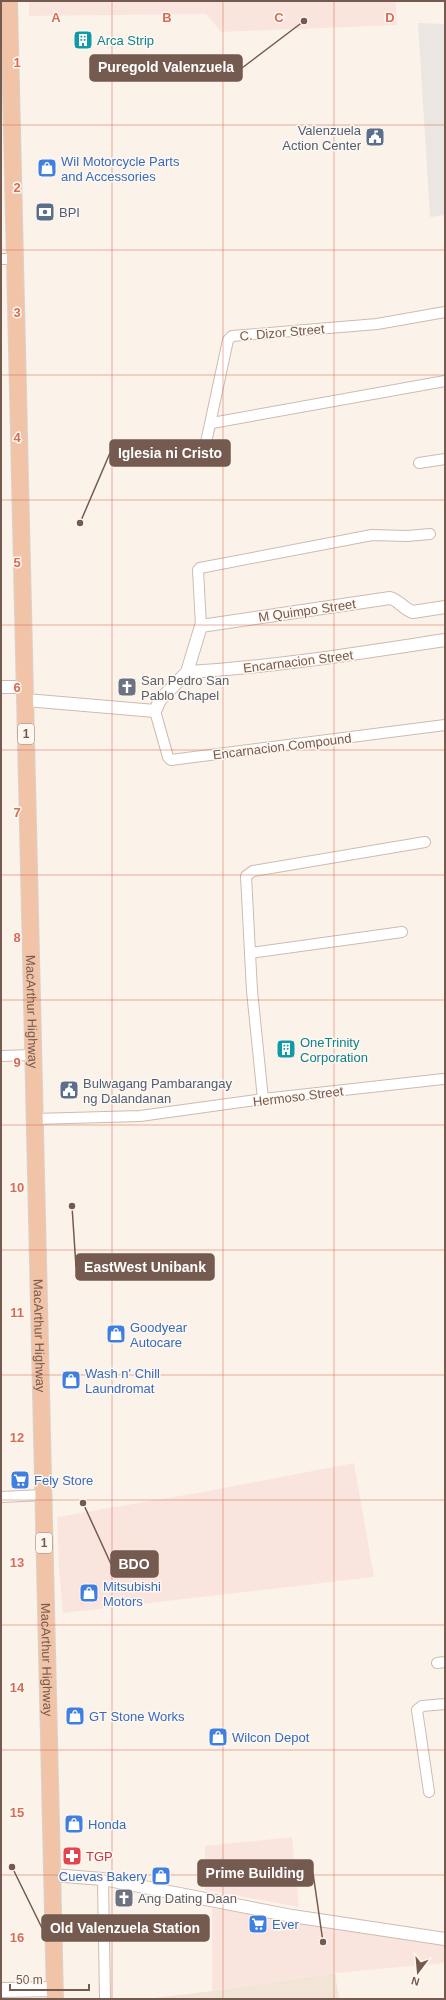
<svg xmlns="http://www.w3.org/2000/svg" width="446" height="2000" viewBox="0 0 446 2000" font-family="Arial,sans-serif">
	<rect width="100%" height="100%" fill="#fbf3ea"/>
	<path fill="#f2e5d8" d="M 335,1973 L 339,1999 L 145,1999 L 212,1991 Z"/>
	<g fill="#fae5de">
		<path d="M 29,1 L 396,1 L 397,25 L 221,32 L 206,14 L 29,16 Z"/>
		<path d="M 354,1463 L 374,1577 L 63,1613 L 59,1570 L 57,1517 L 208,1491 Z"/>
		<path d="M 292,1837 L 299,1907 L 205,1890 L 205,1846 Z"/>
		<path d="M 212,1908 L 445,1946 L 445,1963 L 335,1973 L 212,1991 Z"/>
	</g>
	<path fill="#ece6e2" d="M 418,23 L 445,24 L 445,215 L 430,217 Z"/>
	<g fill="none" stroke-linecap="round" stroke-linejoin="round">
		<g stroke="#cdbbb0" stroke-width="12">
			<g id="minor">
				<path d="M 1,259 L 16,259"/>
				<path d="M 212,423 L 445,381"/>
				<path d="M 205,447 L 228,340 L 232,336 L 377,324 L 445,312"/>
				<path d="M 419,463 L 445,459"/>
				<path d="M 201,626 L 198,570 L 200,568 L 372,535 L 407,536 L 430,534"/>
				<path d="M 155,711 L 168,757 L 171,760 L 445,725"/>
				<path d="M 250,953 L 402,932"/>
				<path d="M 1,1056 L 33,1055"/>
				<path d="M 263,1099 L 252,991 L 246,876 L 253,871 L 425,842"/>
				<path d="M 34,1119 L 140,1116 L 263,1099 L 443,1079"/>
				<path d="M 1,1497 L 43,1495"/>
				<path d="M 437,1663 L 445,1662"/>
				<path d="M 429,1792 L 417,1710 L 422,1706 L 445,1704"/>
				<path d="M 103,1879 L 105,1999"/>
			</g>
		</g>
		<g stroke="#cdbbb0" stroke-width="14">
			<g id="tertiary">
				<path d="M 187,672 L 201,626 L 390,598 C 399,600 403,609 413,612 L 445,607"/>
				<path d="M 1,687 L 25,687"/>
				<path d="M 26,700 L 155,711 L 160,700 L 187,672 C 274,667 359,653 445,640"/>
				<path d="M 52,1875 L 103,1879 L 292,1916 L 445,1939"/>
			</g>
		</g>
		<g stroke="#cfbbae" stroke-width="16">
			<path id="secondary" d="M 1,1990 L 55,1989"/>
		</g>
		<g stroke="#d8d1ce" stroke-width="18">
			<g id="trunk">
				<path id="s1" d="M 9,1 L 55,1999"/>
			</g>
		</g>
		<use href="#minor" stroke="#fff" stroke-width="10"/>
		<use href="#tertiary" stroke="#fff" stroke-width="12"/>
		<use href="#secondary" stroke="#fff" stroke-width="14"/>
		<use href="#trunk" stroke="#f2c4a7" stroke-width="16"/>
	</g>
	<path fill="none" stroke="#d66d58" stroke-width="1" stroke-opacity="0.55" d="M 112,1 L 112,1999M 223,1 L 223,1999M 334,1 L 334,1999M 1,125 L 445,125M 1,250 L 445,250M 1,375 L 445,375M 1,500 L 445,500M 1,625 L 445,625M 1,750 L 445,750M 1,875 L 445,875M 1,1000 L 445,1000M 1,1125 L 445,1125M 1,1250 L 445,1250M 1,1375 L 445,1375M 1,1500 L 445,1500M 1,1625 L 445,1625M 1,1750 L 445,1750M 1,1875 L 445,1875"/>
	<defs>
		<g id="building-square" transform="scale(1)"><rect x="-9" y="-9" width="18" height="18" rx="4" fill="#0f9aa8" stroke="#fef7f0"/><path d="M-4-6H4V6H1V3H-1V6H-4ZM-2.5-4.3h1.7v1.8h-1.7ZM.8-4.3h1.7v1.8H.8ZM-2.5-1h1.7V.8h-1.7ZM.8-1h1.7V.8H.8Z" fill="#fff"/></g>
		<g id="civic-square" transform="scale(1)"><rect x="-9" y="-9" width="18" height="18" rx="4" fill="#5c6f8a" stroke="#fef7f0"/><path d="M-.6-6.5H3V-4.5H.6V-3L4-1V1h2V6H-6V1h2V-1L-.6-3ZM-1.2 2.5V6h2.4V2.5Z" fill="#fff"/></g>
		<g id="shop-square" transform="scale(1)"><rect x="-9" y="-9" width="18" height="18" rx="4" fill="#3f7fe0" stroke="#fef7f0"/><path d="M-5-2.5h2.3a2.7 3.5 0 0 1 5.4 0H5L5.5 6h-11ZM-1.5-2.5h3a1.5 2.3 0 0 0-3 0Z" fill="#fff"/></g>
		<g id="bank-square" transform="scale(1)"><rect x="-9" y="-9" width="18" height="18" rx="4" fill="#5c6f8a" stroke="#fef7f0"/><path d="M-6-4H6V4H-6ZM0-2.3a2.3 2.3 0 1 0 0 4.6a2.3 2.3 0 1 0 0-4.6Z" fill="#fff"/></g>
		<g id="church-square" transform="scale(1)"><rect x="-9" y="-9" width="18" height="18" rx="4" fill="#6b7280" stroke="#fef7f0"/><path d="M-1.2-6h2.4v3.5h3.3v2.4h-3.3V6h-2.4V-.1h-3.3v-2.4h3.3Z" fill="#fff"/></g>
		<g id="supermarket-square" transform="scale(1)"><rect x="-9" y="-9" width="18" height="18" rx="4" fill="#3f7fe0" stroke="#fef7f0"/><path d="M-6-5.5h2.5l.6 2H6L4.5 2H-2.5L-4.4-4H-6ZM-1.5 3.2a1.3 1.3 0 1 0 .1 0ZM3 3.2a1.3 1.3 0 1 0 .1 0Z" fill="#fff"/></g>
		<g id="pharmacy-square" transform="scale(1)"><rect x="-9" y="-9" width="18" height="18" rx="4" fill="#e0444e" stroke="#fef7f0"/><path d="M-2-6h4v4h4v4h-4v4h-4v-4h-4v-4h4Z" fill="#fff"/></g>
	</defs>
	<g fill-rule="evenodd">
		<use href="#building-square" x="83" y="40"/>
		<use href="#civic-square" x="375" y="137"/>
		<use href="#shop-square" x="47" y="168"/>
		<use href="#bank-square" x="45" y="212"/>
		<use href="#church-square" x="127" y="687"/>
		<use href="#building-square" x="286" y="1049"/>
		<use href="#civic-square" x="69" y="1090"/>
		<use href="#shop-square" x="116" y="1334"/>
		<use href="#shop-square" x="71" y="1380"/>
		<use href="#supermarket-square" x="20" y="1480"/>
		<use href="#shop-square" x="89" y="1593"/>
		<use href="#shop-square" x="75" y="1716"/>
		<use href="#shop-square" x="218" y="1737"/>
		<use href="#shop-square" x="74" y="1824"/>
		<use href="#pharmacy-square" x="72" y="1856"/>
		<use href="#shop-square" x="161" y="1876"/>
		<use href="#church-square" x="124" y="1898"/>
		<use href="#supermarket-square" x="258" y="1924"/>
	</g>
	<g text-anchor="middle" stroke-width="3" stroke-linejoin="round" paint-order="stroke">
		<g fill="#fef7f0" stroke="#9d897f" stroke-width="1">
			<rect x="18" y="724" width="16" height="20" rx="3"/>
			<rect x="36" y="1533" width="16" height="20" rx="3"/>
		</g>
		<g font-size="12" font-weight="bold" fill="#745a4f">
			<text x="26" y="738">1</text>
			<text x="44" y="1547">1</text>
		</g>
		<g font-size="13" fill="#0d838f" stroke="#fef7f0" text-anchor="start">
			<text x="97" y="45">Arca Strip</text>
			<text x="300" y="1047">OneTrinity<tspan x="300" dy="15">Corporation</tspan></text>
		</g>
		<g font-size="13" fill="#4e5e75" stroke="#fef7f0" text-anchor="start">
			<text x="361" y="135" text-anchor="end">Valenzuela<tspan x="361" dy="15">Action Center</tspan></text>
			<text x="59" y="217">BPI</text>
			<text x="83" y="1088">Bulwagang Pambarangay<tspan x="83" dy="15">ng Dalandanan</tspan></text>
		</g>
		<g font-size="13" fill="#366cbe" stroke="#fef7f0" text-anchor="start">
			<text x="61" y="166">Wil Motorcycle Parts<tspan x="61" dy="15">and Accessories</tspan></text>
			<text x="130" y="1332">Goodyear<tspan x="130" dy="15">Autocare</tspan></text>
			<text x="85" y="1378">Wash n' Chill<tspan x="85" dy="15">Laundromat</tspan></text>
			<text x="34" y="1485">Fely Store</text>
			<text x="103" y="1591">Mitsubishi<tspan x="103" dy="15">Motors</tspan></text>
			<text x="89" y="1721">GT Stone Works</text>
			<text x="232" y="1742">Wilcon Depot</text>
			<text x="88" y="1829">Honda</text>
			<text x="147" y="1881" text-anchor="end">Cuevas Bakery</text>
			<text x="272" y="1929">Ever</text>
		</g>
		<g font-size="13" fill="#745a4f" stroke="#fef7f0">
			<text transform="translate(282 332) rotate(-5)" y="5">C. Dizor Street</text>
			<text transform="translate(307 610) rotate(-8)" y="5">M Quimpo Street</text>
			<text transform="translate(298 661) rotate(-7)" y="5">Encarnacion Street</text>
			<text transform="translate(282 746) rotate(-7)" y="5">Encarnacion Compound</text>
			<text dy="5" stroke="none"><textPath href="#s1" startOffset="1011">MacArthur Highway</textPath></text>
			<text transform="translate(298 1096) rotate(-7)" y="5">Hermoso Street</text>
			<text dy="5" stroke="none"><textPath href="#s1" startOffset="1335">MacArthur Highway</textPath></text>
			<text dy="5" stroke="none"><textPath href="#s1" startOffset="1659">MacArthur Highway</textPath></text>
		</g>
		<g font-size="13" fill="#5b616d" stroke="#fef7f0" text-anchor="start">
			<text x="141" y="685">San Pedro San<tspan x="141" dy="15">Pablo Chapel</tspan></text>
			<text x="138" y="1903">Ang Dating Daan</text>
		</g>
		<g font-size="13" fill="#be3a42" stroke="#fef7f0" text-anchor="start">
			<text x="86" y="1861">TGP</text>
		</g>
	</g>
	<g font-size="13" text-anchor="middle" font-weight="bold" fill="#d66d58" stroke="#fef7f0" stroke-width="3" stroke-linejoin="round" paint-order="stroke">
		<text x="56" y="22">A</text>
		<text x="167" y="22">B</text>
		<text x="279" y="22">C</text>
		<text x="390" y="22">D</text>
		<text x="17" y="67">1</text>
		<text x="17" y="192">2</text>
		<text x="17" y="317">3</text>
		<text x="17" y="442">4</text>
		<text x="17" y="567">5</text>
		<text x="17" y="692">6</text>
		<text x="17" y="817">7</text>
		<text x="17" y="942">8</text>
		<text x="17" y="1067">9</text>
		<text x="17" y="1192">10</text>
		<text x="17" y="1317">11</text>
		<text x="17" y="1442">12</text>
		<text x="17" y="1567">13</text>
		<text x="17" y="1692">14</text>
		<text x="17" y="1817">15</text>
		<text x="17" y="1942">16</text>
	</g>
	<path fill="none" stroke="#745a4f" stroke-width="1.5" d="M304 21L242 68M80 523L110 453M72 1206L76 1267M83 1503L111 1564M323 1942L313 1873M12 1867L42 1928"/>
	<g fill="#745a4f" stroke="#fef7f0" stroke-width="1.5">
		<circle cx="304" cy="21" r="4"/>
		<circle cx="80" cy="523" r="4"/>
		<circle cx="72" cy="1206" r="4"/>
		<circle cx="83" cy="1503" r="4"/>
		<circle cx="323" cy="1942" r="4"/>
		<circle cx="12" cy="1867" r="4"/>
	</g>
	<g fill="#745a4f" stroke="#745a4f" stroke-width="1.5">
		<rect x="90" y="55" width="152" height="26" rx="4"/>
		<rect x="110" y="440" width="120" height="26" rx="4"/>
		<rect x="76" y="1254" width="138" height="26" rx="4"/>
		<rect x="111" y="1551" width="47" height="26" rx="4"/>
		<rect x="198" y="1860" width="115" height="26" rx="4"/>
		<rect x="42" y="1915" width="167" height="26" rx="4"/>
	</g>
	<g font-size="14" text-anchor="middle" font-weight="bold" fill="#fff">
		<text x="166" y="72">Puregold Valenzuela</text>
		<text x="170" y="458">Iglesia ni Cristo</text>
		<text x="145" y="1272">EastWest Unibank</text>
		<text x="134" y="1569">BDO</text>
		<text x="255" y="1878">Prime Building</text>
		<text x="125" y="1933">Old Valenzuela Station</text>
	</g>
	<rect width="446" height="2000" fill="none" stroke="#745a4f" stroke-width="4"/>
	<g transform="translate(418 1972) rotate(196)" stroke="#fef7f0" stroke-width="3" paint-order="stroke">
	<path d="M0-3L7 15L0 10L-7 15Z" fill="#745a4f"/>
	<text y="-6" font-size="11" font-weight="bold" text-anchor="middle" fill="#745a4f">N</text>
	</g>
	<path d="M10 1984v6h79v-6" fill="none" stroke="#745a4f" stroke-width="2"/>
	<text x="16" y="1984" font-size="12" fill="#745a4f" stroke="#fef7f0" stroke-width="3" paint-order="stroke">50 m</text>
</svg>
